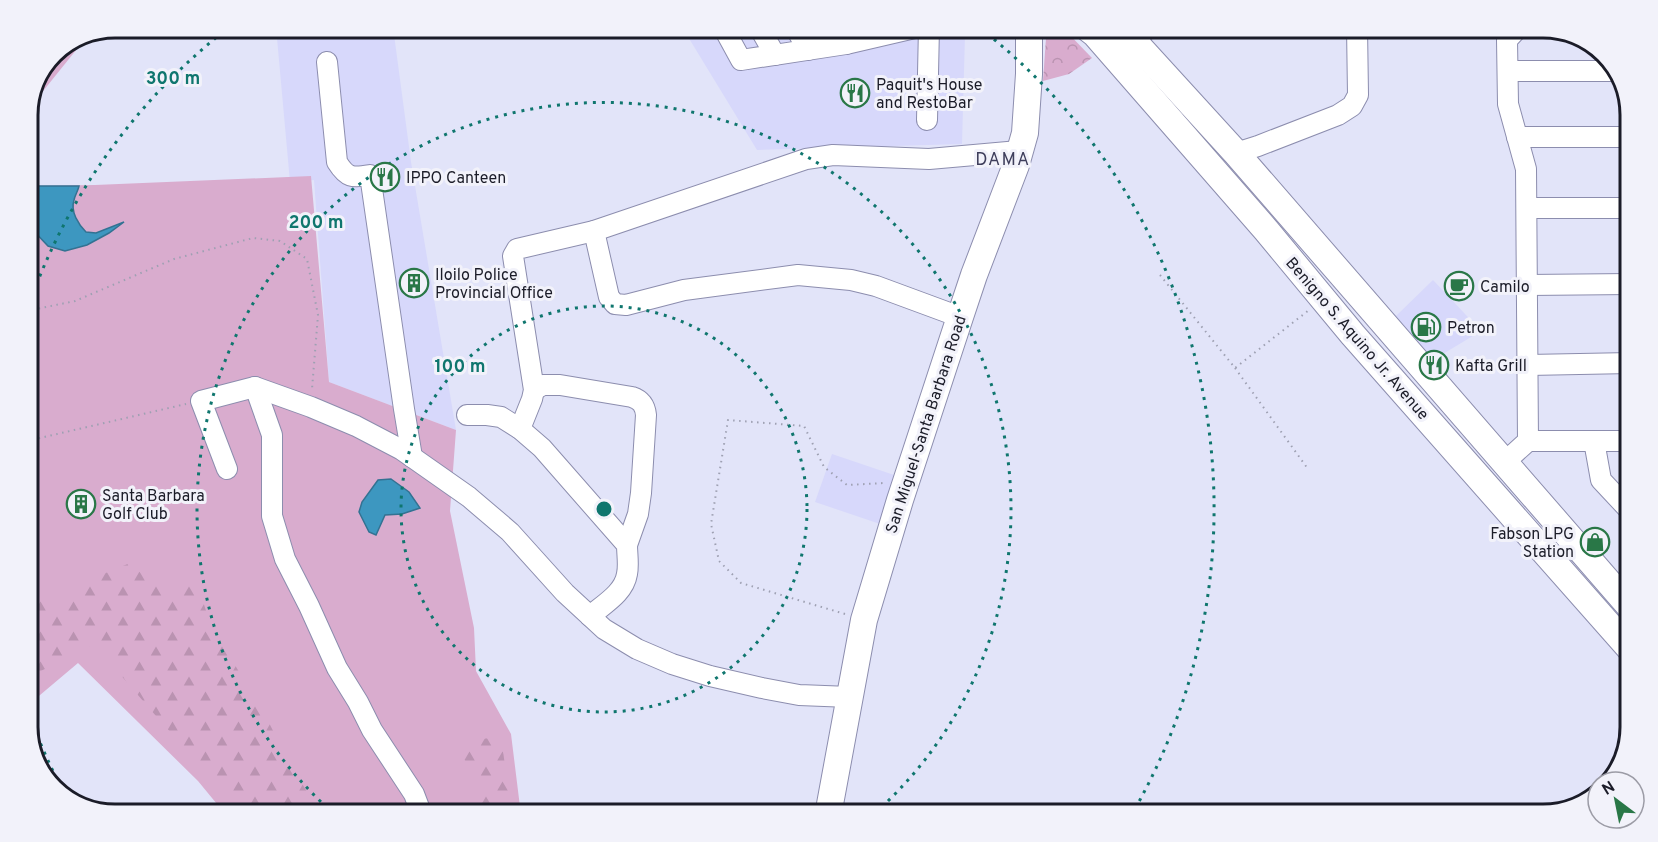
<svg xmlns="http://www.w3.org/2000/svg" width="1658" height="842" viewBox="0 0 1658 842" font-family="Overpass,sans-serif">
	<defs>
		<pattern id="forest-firs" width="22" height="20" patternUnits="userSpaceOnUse" patternTransform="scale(1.5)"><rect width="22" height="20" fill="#d9acce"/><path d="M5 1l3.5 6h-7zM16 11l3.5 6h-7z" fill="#ba93b1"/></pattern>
		<pattern id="park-crowns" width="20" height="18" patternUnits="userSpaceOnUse" patternTransform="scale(1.5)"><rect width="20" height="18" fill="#d9acce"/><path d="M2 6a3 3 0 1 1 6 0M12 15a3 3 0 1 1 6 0" fill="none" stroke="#ba93b1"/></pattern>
	</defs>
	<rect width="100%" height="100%" fill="#e2e4f9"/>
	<g fill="#d7d8fb">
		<path d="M 276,27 L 393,27 L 411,162 L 456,430 L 329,382 L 314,180 L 290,182 Z"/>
		<path d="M 682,27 L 1019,27 L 1019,28 L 965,35 L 962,144 L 757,150 Z"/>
		<path d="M 1433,280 L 1481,331 L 1433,360 L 1395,317 Z"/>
		<path d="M 832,454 L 903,478 L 886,526 L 815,502 Z"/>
	</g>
	<path fill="#d9acce" d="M 311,176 L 329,382 L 456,430 L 450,511 L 474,628 L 476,671 L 511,734 L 521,815 L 226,815 L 198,781 L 78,663 L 27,706 L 27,186 L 95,185 Z"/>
	<g fill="url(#forest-firs)">
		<path d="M 85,39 L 27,111 L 53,52 Z"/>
		<path d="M 130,563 L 145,577 L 172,586 L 197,583 L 210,623 L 267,719 L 288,760 L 316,807 L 324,815 L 245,815 L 218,783 L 162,723 L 94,644 L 31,676 L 27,672 L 27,590 L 66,606 L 96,577 Z"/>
		<path d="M 501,737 L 512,815 L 485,815 L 474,769 L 458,754 L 481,739 Z"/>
	</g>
	<path fill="url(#park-crowns)" d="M 1064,29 L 1092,58 L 1069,74 L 1043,81 L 1046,38 Z"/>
	<g fill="#3d97c0" stroke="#337292" stroke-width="1.5">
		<path d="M 27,186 L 79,186 C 78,191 75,195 74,200 C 70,212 79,225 86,232 L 96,233 L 124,222 L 109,233 L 87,245 L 65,251 L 48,246 L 32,229 L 27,221 Z"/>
		<path d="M 391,479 L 409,492 L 420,508 L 402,514 L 385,515 L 376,535 L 369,532 L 359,512 L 362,502 L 378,480 Z"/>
	</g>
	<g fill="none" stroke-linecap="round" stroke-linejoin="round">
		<g stroke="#8c8dae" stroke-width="22">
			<g id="minor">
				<path d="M 723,27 L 741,60 L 846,44"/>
				<path d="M 759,27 L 775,55"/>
				<path d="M 795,27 L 808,50"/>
				<path d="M 826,27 C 831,36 835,43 846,44 L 919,27"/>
				<path d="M 1133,40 L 1150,27"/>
				<path d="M 327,62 L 337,162 C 347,178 352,178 370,175 L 404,409 L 412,457"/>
				<path d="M 1508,71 L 1618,71"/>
				<path d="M 927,120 L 929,27"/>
				<path d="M 1517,137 L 1631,137"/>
				<path d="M 1236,153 L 1258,146 L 1338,115 L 1352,106 L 1358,95 L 1357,27"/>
				<path d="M 1527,208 L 1631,208"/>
				<path d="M 594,231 L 609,297 L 615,304 L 626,305 L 684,290 L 798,275 L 851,280 L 876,286 L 960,317"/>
				<path d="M 1527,285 L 1631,284"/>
				<path d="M 1528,365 L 1631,363"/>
				<path d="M 255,387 L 272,435 L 272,516 L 285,559 L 309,606 L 337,668 L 358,702 L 372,730 L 414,794 L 422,815"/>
				<path d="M 534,390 L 543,385 L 560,385 L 632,397 C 641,400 645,405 646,415 L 641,493 L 638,514 L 627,545"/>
				<path d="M 467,415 L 487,415 L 501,417 L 520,429 L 542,448 L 627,545 C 627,554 629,565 627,574 C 624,593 604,604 590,616"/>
				<path d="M 520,429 L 532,399 L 534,390 L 513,256 L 517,249 L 594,231 L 806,159 L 833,155 L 929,159 L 1019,151"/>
				<path d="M 1528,441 L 1631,441"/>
				<path d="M 1594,441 L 1601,480 L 1631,512"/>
				<path d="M 1506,461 L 1528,441 L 1526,169 L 1508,104 L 1507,40 L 1519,27"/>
				<path d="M 227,469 L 201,401 L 255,387 L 311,407 L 356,426 L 402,450 L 469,497 L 510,532 L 565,593 L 604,629 L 637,649 L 672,664 L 710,676 L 762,688 L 799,695 L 850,697"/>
			</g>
		</g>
		<g stroke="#8c8dae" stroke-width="28">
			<g id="major">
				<path d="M 1086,27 L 1095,34 L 1266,230 L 1353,335 L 1631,650"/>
				<path d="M 1121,27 L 1236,153 L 1631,608"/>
				<path d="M 828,815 L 864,620 L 900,500 L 960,317 L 974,275 L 1016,165 L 1025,133 L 1029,74 L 1029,37 L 1027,27"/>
			</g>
		</g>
		<g stroke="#9ea0b2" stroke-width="2" stroke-dasharray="1.5 4.5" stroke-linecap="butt">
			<path d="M 1160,275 L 1235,368 L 1309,310"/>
			<path d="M 27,311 L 75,301 L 174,259 L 253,238 L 280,241 L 307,259 L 318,315 L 312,389"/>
			<path d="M 1235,368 L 1308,469"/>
			<path d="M 27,441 L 186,404"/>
			<path d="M 845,614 L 741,583 L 719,561 L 711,524 L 728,420 L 804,426 L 824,467 L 847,485 L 884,483"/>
		</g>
		<use href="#minor" stroke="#fff" stroke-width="20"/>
		<use href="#major" stroke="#fff" stroke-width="26"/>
	</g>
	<g fill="none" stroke="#0f766e" stroke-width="3" stroke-dasharray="3 6">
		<circle cx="604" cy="509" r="203"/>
		<path d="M334 814A407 407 0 1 1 874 814"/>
		<path d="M65 795A610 610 0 0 1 27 708M27 310A610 610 0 0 1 228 28M980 28A610 610 0 0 1 1132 814"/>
	</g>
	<defs>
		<g id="restaurant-ring" transform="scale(1.5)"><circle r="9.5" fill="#f2f2fa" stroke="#297747" stroke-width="1.5"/><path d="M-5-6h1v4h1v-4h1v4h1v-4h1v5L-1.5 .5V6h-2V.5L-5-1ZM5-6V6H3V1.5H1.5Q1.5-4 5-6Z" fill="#297747"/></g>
		<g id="building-ring" transform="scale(1.5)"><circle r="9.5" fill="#f2f2fa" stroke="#297747" stroke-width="1.5"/><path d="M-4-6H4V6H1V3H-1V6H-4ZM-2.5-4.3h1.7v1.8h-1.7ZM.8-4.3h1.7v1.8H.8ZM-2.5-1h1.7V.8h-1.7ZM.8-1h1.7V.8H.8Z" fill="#297747"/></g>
		<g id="cafe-ring" transform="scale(1.5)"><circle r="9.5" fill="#f2f2fa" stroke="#297747" stroke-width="1.5"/><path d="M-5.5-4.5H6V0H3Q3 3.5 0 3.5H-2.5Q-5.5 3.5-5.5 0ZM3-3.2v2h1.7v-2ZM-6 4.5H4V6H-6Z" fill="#297747"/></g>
		<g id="fuel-ring" transform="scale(1.5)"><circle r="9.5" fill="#f2f2fa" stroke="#297747" stroke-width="1.5"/><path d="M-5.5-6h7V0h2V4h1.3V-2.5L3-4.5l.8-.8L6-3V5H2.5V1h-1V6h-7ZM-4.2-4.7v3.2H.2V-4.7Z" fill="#297747"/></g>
		<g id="shop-ring" transform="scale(1.5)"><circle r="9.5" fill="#f2f2fa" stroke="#297747" stroke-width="1.5"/><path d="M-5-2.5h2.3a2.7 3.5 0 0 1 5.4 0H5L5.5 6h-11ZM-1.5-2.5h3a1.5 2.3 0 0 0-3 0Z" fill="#297747"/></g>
	</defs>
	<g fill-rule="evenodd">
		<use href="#restaurant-ring" x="855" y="93"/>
		<use href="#restaurant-ring" x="385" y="177"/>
		<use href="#building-ring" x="414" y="283"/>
		<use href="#cafe-ring" x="1459" y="286"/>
		<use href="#fuel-ring" x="1426" y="327"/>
		<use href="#restaurant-ring" x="1434" y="365"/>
		<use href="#building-ring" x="81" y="504"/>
		<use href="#shop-ring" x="1595" y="542"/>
	</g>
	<g text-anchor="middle" stroke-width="6" stroke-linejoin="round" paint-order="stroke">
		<g font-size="16" fill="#1b1c28" stroke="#f2f2fa" text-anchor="start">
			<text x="876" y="90">Paquit's House<tspan x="876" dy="18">and RestoBar</tspan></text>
			<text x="406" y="183">IPPO Canteen</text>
			<text x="435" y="280">Iloilo Police<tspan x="435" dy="18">Provincial Office</tspan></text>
			<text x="1480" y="292">Camilo</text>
			<text x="1447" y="333">Petron</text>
			<text x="1455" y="371">Kafta Grill</text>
			<text x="102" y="501">Santa Barbara<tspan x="102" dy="18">Golf Club</tspan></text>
			<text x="1574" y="539" text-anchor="end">Fabson LPG<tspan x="1574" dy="18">Station</tspan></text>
		</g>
		<g font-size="16" fill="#1b1c28" stroke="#f2f2fa">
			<text transform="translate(1358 338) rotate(49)" y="6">Benigno S. Aquino Jr. Avenue</text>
			<text transform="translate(925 424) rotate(-72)" y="6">San Miguel-Santa Barbara Road</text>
		</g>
		<g font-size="18" letter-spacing="1.5" fill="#3e3e5b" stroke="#f2f2fa">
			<text x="1003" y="165">DAMA</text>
		</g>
	</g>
	<path d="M0 0H1658V842H0ZM115 38H1543A77 77 0 0 1 1620 115V727A77 77 0 0 1 1543 804H115A77 77 0 0 1 38 727V115A77 77 0 0 1 115 38Z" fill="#f2f2fa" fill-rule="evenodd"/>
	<path fill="none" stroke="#1b1c28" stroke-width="3" d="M115 38H1543A77 77 0 0 1 1620 115V727A77 77 0 0 1 1543 804H115A77 77 0 0 1 38 727V115A77 77 0 0 1 115 38Z"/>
	<circle cx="604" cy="509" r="9" fill="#0f766e" stroke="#f2f2fa" stroke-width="3"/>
	<g font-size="18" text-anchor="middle" font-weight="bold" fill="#0f766e" stroke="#f2f2fa" stroke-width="6" stroke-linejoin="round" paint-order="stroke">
		<text x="173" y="84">300 m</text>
		<text x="316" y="228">200 m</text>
		<text x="460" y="372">100 m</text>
	</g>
	<g transform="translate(1616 800) rotate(328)"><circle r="28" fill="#f2f2fa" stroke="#9c9ca6" stroke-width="1.5"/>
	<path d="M0-4.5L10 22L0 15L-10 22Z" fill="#297747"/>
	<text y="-9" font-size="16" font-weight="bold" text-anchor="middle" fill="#1b1c28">N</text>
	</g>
</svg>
